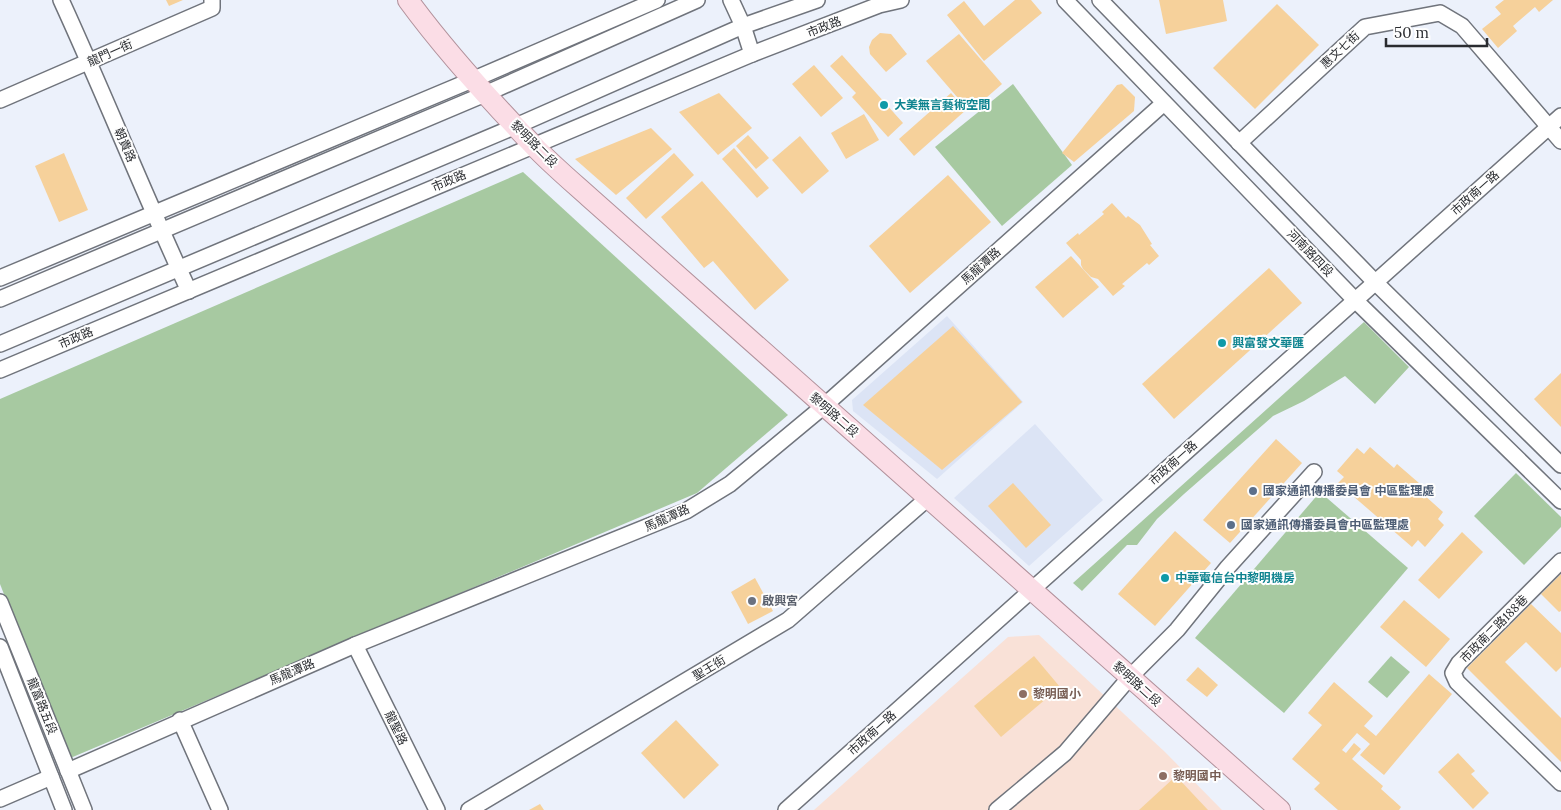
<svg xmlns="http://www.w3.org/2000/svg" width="1561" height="810" viewBox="0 0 1561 810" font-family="Lora,'Noto Sans TC',serif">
	<rect width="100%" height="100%" fill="#ecf1fb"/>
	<g fill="#dce4f5">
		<path d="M 947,316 L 1023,402 L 937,479 L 853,411 L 852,400 Z"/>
		<path d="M 1035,424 L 1103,500 L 1029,566 L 954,498 Z"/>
	</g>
	<path fill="#f9e1d7" d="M 1039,635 L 1165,752 L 1222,810 L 814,810 L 1008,637 Z"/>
	<g fill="#a7c9a1">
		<path d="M 1013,84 L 1072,165 L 1002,226 L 935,147 Z"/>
		<path d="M 523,172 L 788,415 L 697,493 L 68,759 L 0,584 L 0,399 Z"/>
		<path d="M 1364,322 L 1409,367 L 1375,404 L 1345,376 L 1304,401 L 1273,416 L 1184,494 L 1157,519 L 1137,545 L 1127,545 L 1082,591 L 1073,583 Z"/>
		<path d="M 1516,473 L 1561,517 L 1561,527 L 1524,565 L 1474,516 Z"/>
		<path d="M 1320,492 L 1408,568 L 1284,713 L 1195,638 Z"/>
		<path d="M 1391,656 L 1410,672 L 1387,698 L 1368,682 Z"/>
	</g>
	<g fill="#f6d19b">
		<path d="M 166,0 L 183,0 L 169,6 Z"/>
		<path d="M 1015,0 L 1031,0 L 1042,13 L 984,61 L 947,15 L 964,1 L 984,26 Z"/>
		<path d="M 1159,0 L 1223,0 L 1227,21 L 1166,34 Z"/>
		<path d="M 1504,0 L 1553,0 L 1539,12 L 1535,7 L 1513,26 L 1517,31 L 1498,48 L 1482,29 L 1501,14 L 1495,7 Z"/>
		<path d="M 1277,4 L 1319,45 L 1255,109 L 1213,68 Z"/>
		<path d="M 880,33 L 891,34 L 907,54 L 886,72 L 870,54 L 869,47 L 872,40 Z"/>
		<path d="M 959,34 L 1002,84 L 970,112 L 926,61 Z"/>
		<path d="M 842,55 L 903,123 L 888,137 L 852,97 L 856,93 L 830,66 Z"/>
		<path d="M 814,65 L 843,98 L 821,117 L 792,84 Z"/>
		<path d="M 1122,84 L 1135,97 L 1134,111 L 1074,162 L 1062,153 L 1117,85 Z"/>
		<path d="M 719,93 L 752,128 L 718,155 L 679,112 Z"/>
		<path d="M 951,93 L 966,110 L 914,156 L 899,139 Z"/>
		<path d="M 864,114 L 879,140 L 846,159 L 831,133 Z"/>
		<path d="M 651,128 L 672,149 L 616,195 L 575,159 Z"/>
		<path d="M 748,135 L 769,158 L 756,169 L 736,146 Z"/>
		<path d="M 800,136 L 829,171 L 802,194 L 772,160 Z"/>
		<path d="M 734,148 L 769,188 L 757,198 L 722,159 Z"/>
		<path d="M 64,153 L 88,210 L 59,222 L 35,166 Z"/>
		<path d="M 674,153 L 694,175 L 646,219 L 626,198 Z"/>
		<path d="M 948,175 L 991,222 L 910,293 L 869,246 Z"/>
		<path d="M 702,181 L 789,280 L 755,310 L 713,261 L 704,268 L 661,217 Z"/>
		<path d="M 1112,203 L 1126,218 L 1128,216 L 1140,225 L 1152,244 L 1150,245 L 1159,256 L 1149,265 L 1147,263 L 1122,284 L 1125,286 L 1113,296 L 1098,279 L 1091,277 L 1083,269 L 1081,265 L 1081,260 L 1066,243 L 1078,233 L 1079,235 L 1104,214 L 1102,212 Z"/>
		<path d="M 1071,256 L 1099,287 L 1063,318 L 1035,287 Z"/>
		<path d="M 1269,268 L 1302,303 L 1174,419 L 1142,384 Z"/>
		<path d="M 953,326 L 1022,402 L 942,470 L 863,405 Z"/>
		<path d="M 1561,373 L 1561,427 L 1534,399 Z"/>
		<path d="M 1276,439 L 1302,463 L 1230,543 L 1203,520 Z"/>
		<path d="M 1370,447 L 1394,468 L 1397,464 L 1427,490 L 1423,494 L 1443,512 L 1438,519 L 1444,525 L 1425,547 L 1418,540 L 1412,547 L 1338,483 L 1344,477 L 1337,471 L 1357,448 L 1364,454 Z"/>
		<path d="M 1013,483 L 1051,525 L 1026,548 L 988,506 Z"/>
		<path d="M 1175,531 L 1211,563 L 1155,626 L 1118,594 Z"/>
		<path d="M 1462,532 L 1483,552 L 1439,599 L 1418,580 Z"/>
		<path d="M 1561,574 L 1561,611 L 1559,612 L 1541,594 Z"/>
		<path d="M 755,578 L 773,611 L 748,624 L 731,592 Z"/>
		<path d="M 1404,600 L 1450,639 L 1426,667 L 1380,627 Z"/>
		<path d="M 1531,604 L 1561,633 L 1561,667 L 1556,672 L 1526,642 L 1505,662 L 1561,718 L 1561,762 L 1467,668 Z"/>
		<path d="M 1034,656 L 1060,687 L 1001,737 L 974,706 Z"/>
		<path d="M 1198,667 L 1218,685 L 1207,697 L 1186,680 Z"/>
		<path d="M 1429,674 L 1452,694 L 1384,775 L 1360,755 L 1370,744 L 1357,733 L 1342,750 L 1346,753 L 1354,743 L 1361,749 L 1352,759 L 1383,786 L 1381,789 L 1401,807 L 1399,810 L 1338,810 L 1314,789 L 1320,783 L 1292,759 L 1322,725 L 1308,713 L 1334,682 L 1373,716 L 1364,726 L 1376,736 Z"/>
		<path d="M 676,720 L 719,765 L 684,799 L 641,753 Z"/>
		<path d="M 1458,753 L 1475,771 L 1471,774 L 1489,793 L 1473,809 L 1438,772 Z"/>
		<path d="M 1176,776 L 1208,810 L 1139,810 Z"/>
		<path d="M 540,804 L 544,810 L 529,810 Z"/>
	</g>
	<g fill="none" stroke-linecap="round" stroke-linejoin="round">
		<g stroke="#70747c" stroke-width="18">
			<g id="minor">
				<path d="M 61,0 C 105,96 144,194 189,291"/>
				<path d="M 731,0 L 743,26 L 752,54"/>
				<path d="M 1065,0 L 1355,300 L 1561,501"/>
				<path d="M 1100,0 L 1375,282 L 1561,465"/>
				<path d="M 0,100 L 212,8 L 212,0"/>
				<path d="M 1239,143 L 1365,27 L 1440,13 L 1462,26 L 1561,141"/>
				<path d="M 0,278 L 472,80 L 657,0"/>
				<path d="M 0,299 L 485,94 L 697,0"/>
				<path d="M 0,344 L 516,126 L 743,26 L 817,0"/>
				<path d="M 0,370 L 752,54 L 879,5 L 901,0"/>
				<path d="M 1561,561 L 1459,663 L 1453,673 L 1457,682 L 1561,783"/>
				<path d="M 0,602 L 84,810"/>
				<path d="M 355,645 L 437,810"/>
				<path d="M 0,647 L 64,810"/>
				<path d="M 180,720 L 220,810"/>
				<path d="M 68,771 L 355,645 L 686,511 L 730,484 L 824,406 L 1164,103"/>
				<path d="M 0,799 L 51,777"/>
				<path d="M 469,810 L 788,620 L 928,498"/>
				<path d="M 786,810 L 1561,116"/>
				<path d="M 997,810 L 1065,753 L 1130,677 L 1177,630 L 1228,567 L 1314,472"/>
			</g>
		</g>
		<g stroke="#b1919b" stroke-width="22">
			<path id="major" d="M 408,0 C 446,52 489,99 533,145 C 550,163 570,180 589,197 L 1280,810"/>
		</g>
		<use href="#minor" stroke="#fff" stroke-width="15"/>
		<use href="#major" stroke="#fbdde6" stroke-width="20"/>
	</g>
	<g fill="#0f9aa8" stroke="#fefefe" stroke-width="2">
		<circle cx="884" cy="105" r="5"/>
		<circle cx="1222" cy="343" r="5"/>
		<circle cx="1165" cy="578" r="5"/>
	</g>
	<g fill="#5c6f8a" stroke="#fefefe" stroke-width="2">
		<circle cx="1253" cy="491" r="5"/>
		<circle cx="1231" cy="525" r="5"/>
	</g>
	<circle fill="#6b7280" stroke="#fefefe" stroke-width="2" cx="752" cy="601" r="5"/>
	<g fill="#8d6e63" stroke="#fefefe" stroke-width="2">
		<circle cx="1023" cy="694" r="5"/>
		<circle cx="1163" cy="776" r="5"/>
	</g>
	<g text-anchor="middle" stroke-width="4" stroke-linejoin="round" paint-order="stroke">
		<g font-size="12" fill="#2a2c30" stroke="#fefefe">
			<text transform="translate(824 27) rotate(-21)" y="4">市政路</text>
			<text transform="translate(1340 50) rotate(-43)" y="4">惠文七街</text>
			<text transform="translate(110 53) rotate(-24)" y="4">龍門一街</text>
			<text transform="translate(534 144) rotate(45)" y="4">黎明路二段</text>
			<text transform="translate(125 145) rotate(67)" y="4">朝貴路</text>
			<text transform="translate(449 181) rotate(-23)" y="4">市政路</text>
			<text transform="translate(1475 193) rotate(-42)" y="4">市政南一路</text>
			<text transform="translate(1310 253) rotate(46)" y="4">河南路四段</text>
			<text transform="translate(981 266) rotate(-42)" y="4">馬龍潭路</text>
			<text transform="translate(76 338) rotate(-23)" y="4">市政路</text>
			<text transform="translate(834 415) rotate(41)" y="4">黎明路二段</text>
			<text transform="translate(1173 463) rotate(-42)" y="4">市政南一路</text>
			<text transform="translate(667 518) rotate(-24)" y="4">馬龍潭路</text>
			<text transform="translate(1494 629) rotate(-45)" y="4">市政南二路188巷</text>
			<text transform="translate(709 668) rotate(-31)" y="4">聖王街</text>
			<text transform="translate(292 672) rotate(-23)" y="4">馬龍潭路</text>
			<text transform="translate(1137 684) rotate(42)" y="4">黎明路二段</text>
			<text transform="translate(42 706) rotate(68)" y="4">龍富路五段</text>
			<text transform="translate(396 728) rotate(64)" y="4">龍聖路</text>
			<text transform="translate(872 733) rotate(-42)" y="4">市政南一路</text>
		</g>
		<g font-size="12" font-weight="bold" fill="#0d838f" stroke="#fefefe" text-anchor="start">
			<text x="894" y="109">大美無言藝術空間</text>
			<text x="1232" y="347">興富發文華匯</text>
			<text x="1175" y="582">中華電信台中黎明機房</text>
		</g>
		<g font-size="12" font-weight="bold" fill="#4e5e75" stroke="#fefefe" text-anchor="start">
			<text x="1263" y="495">國家通訊傳播委員會 中區監理處</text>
			<text x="1241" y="529">國家通訊傳播委員會中區監理處</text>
		</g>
		<g font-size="12" font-weight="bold" fill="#5b616d" stroke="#fefefe" text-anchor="start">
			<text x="762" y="605">啟興宮</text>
		</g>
		<g font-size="12" font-weight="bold" fill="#785e54" stroke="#fefefe" text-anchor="start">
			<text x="1033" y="698">黎明國小</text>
			<text x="1173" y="780">黎明國中</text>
		</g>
	</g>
	<path d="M1386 38v8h101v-8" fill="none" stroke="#2a2c30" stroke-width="2.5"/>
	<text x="1394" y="38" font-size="15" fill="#2a2c30" stroke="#fefefe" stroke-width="4" paint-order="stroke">50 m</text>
</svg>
